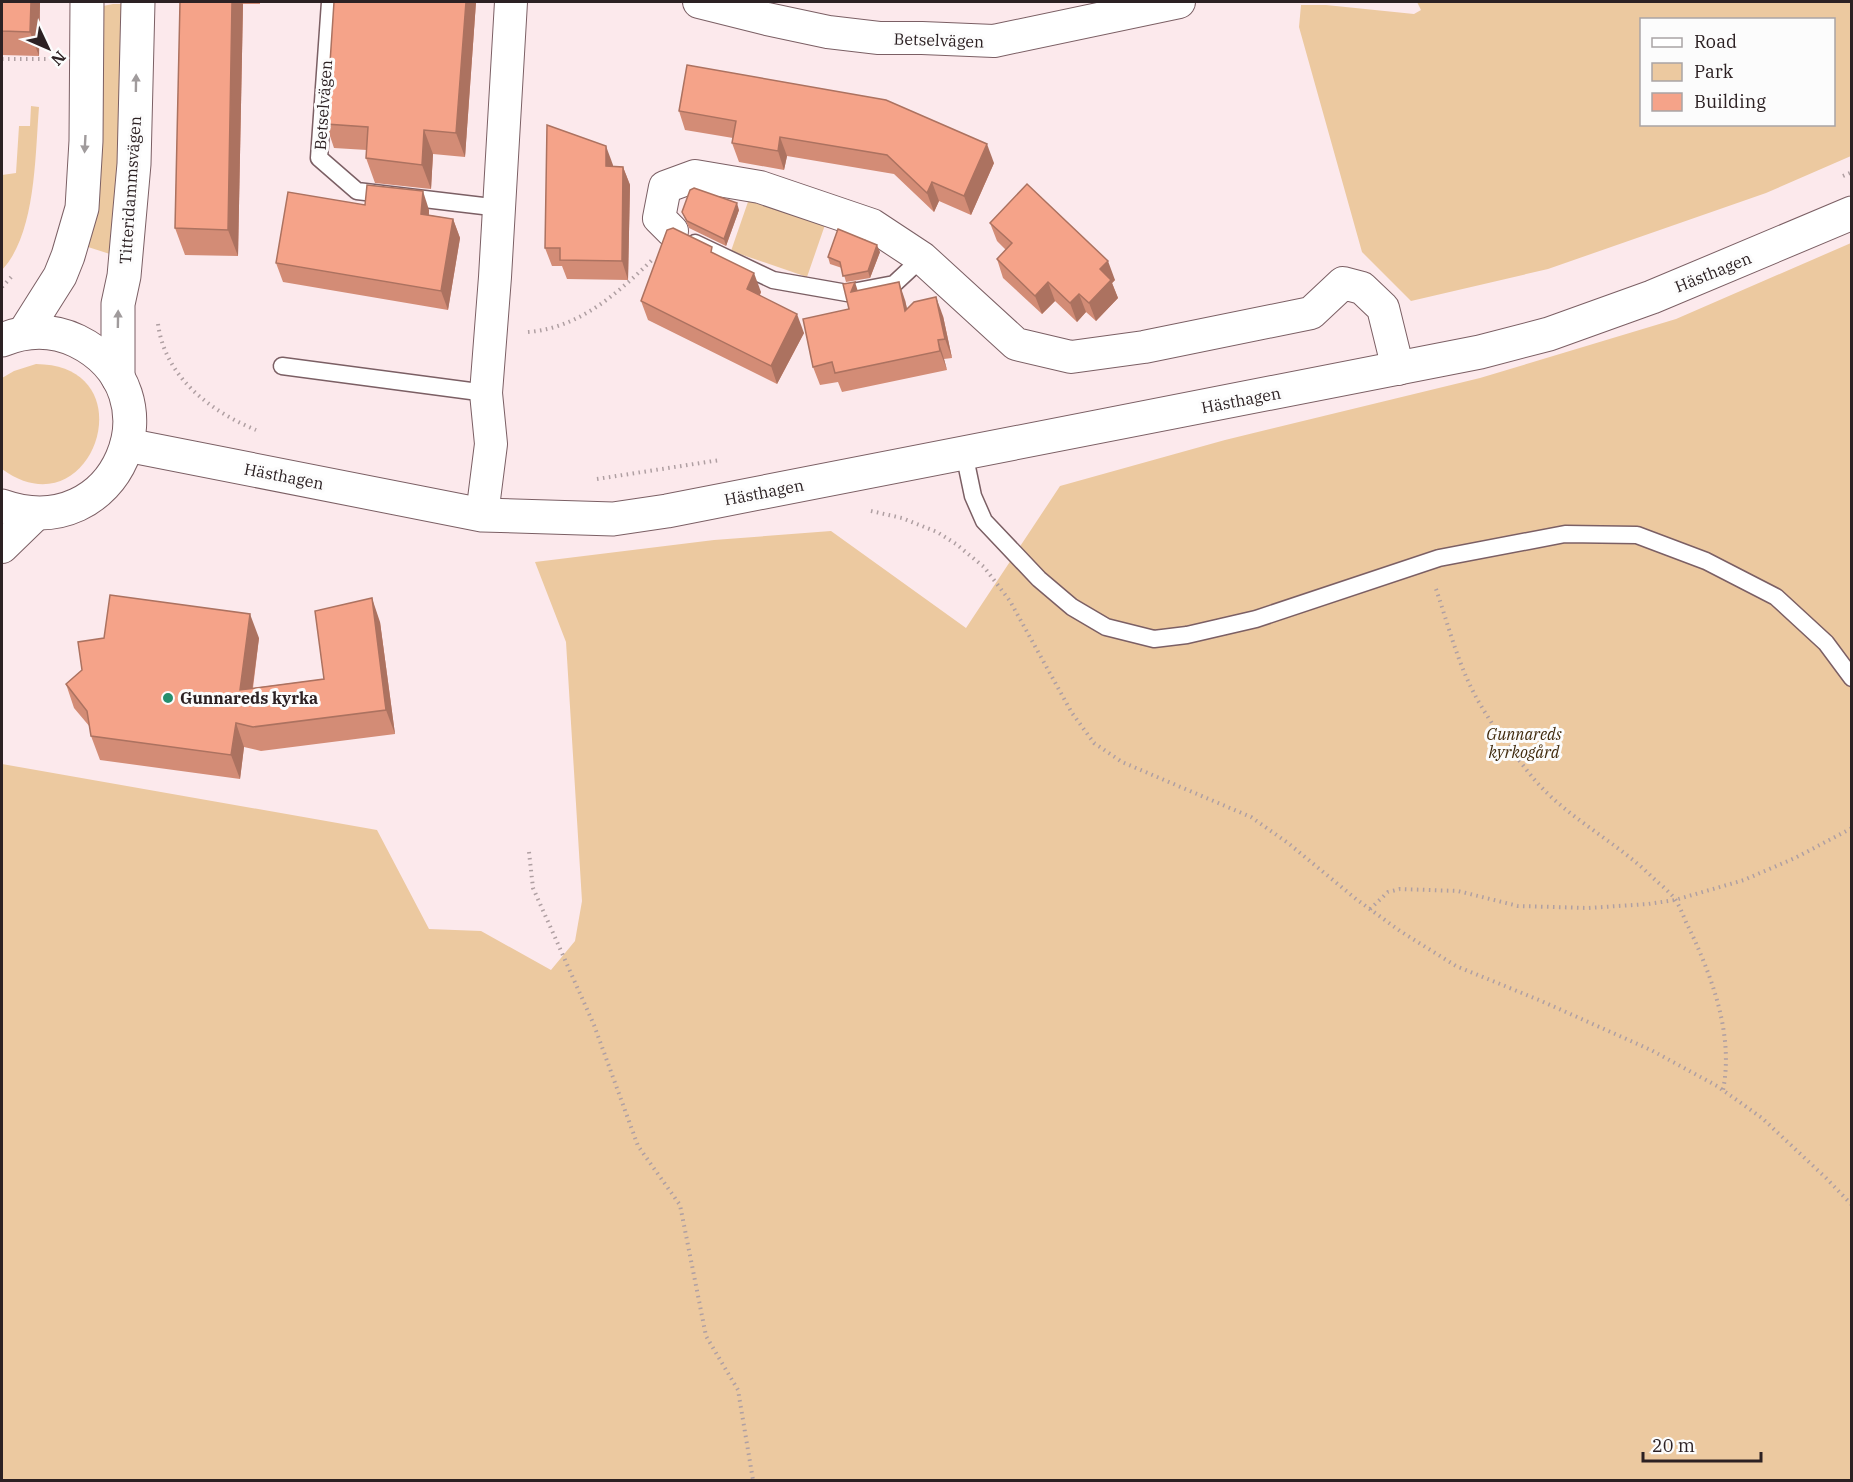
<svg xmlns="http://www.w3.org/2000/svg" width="1853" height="1482" viewBox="0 0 1853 1482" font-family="'IBM Plex Serif',serif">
	<rect width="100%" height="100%" fill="#fce9ec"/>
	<g fill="#ecc9a0" fill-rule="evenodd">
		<path d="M 1417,2 L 1851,2 L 1851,156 L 1766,193 L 1548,269 L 1411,301 L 1362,252 L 1299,27 L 1301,5 L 1326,5 L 1414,14 L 1421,10 ZM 1642,20 L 1834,20 L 1834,124 L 1642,124 Z"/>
		<path d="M 113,4 L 125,4 L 113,255 L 88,247 L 97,214 L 103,6 Z"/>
		<path d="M 31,106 L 39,107 C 35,156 36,234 2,270 L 2,175 L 16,173 L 19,126 L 30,126 Z"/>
		<path d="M 750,196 L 826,222 L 807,277 L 731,251 Z"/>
		<path d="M 1851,243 L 1851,1480 L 2,1480 L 2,764 L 377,830 L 429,929 L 481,931 L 551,970 L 575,941 L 582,901 L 566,642 L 535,562 L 714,540 L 831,531 L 966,628 L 1060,486 L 1225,440 L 1480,378 L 1676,319 Z"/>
		<path d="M 36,364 C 150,365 92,535 2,469 L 2,378 L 14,371 Z"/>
	</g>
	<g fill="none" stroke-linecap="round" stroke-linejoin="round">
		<g stroke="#7b5f64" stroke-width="19">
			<g id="lane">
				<path d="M 330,2 L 319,158 L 357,191 L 500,208"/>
				<path d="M 695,243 L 773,280 L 847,293 L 894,284 L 922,258"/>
				<path d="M 282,366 L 486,393"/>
				<path d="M 964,453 L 973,496 L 984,521 L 1039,579 L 1072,607 L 1106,627 L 1154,639 L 1187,635 L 1256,619 L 1439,558 L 1565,534 L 1637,535 L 1706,561 L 1776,597 L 1826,643 L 1852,678"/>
			</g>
		</g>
		<g stroke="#7b5f64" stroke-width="34">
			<g id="street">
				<path d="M 699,2 L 767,19 L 828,32 L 879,38 L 922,38 L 994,41 L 1179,2"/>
				<path d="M 672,231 L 659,218 L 665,187 L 695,176 L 760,187 L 872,225 L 922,258 L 1016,344 L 1071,357 L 1144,347 L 1311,313 L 1343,283 L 1362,288 L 1383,308 L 1398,369"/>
				<path d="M 482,515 L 491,444 L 486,393 L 495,277 L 511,2"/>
				<path d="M 2,547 L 36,514"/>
			</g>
		</g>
		<g stroke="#7b5f64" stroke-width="35">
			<g id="secondary">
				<path d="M 24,333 L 60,276 L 68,256 L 82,208 L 86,141 L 87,2"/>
				<path d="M 2,340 C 26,330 52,329 77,341 C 181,392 118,547 2,506"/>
				<path d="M 118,378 L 118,304 L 124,276 L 134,164 L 138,2"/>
				<path d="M 127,445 L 482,515 L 613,519 L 667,511 L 1480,352 L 1549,334 L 1652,297 L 1852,213"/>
			</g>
		</g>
		<g stroke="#af9fa2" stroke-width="4" stroke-dasharray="1.5 4.5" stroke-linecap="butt">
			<path d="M 2,59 L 49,59"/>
			<path d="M 1843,176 L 1852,172"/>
			<path d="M 2,287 L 14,274"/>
			<path d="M 158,324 C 165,377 210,411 256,430"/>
			<path d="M 528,332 C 579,328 617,294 653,259"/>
			<path d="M 597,479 L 720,460"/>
			<path d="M 871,511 L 902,518 L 937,532 L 956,544 L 984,567 L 1010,601 L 1072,713 L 1094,743 L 1122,762 L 1251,817 L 1288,843 L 1356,899 L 1400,931 L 1456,966 L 1539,1000 L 1651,1050 L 1717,1086 L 1762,1118 L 1826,1178 L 1852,1205"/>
			<path d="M 1436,589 C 1449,627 1459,669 1480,704 C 1495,730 1514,754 1533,778 C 1566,817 1612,839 1649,874 C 1657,882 1668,890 1675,899 C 1681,908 1684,919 1689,928 C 1712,977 1734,1035 1723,1090"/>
			<path d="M 529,852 L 533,888 L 594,1025 L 638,1146 L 680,1205 L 706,1336 L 738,1390 L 753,1480"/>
			<path d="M 1370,909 L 1388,892 L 1400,889 L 1458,891 L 1518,906 L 1588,908 L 1648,904 L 1675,900 L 1744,880 L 1795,858 L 1852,828"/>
		</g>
		<use href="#lane" stroke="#fff" stroke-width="16"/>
		<use href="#street" stroke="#fff" stroke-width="32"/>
		<use href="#secondary" stroke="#fff" stroke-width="33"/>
	</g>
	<g fill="#d38c76">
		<path d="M 2,2 L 40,2 L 39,56 L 2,55 Z"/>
		<path d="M 180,2 L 260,2 L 260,4 L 243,4 L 238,256 L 185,255 L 175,228 Z"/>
		<path d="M 476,2 L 465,157 L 433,154 L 431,189 L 375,183 L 366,158 L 367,150 L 334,148 L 326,124 Z"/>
		<path d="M 679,111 L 994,163 L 971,215 L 939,201 L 934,212 L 894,174 L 787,156 L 784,170 L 739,162 L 732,143 L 733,138 L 685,130 Z"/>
		<path d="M 613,165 L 613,166 L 623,167 L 630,185 L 628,280 L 567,279 L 562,266 L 552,266 L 545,248 Z"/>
		<path d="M 365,205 L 429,210 L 429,215 L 453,219 L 460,238 L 448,310 L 283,282 L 276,263 Z"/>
		<path d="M 739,210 L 726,246 L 689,228 L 682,212 Z"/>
		<path d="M 990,223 L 1115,280 L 1112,283 L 1118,298 L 1096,321 L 1086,312 L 1077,322 L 1055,301 L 1042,314 L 1003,278 L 997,259 L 1006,250 L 997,241 Z"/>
		<path d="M 880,252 L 870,278 L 846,282 L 842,268 L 830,264 L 828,257 Z"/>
		<path d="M 715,254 L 761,292 L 760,295 L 804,333 L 777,384 L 648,320 L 641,301 Z"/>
		<path d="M 858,290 L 905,300 L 907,309 L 943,316 L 952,358 L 944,359 L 947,370 L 842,392 L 838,382 L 820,385 L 813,367 L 849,309 Z"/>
		<path d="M 380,622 L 395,734 L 261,751 L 244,747 L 240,779 L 100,760 L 91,736 L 90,727 L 74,708 L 66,684 L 82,670 L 259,638 L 253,688 L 324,679 Z"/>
	</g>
	<g fill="#ac7260">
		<path d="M 31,2 L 40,2 L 39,56 L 30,32 Z"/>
		<path d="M 232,2 L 242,2 L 243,4 L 238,256 L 228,230 Z"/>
		<path d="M 466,2 L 476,2 L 465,157 L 456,133 Z"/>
		<path d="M 424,130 L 433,154 L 431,189 L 422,165 Z"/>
		<path d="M 780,137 L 787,156 L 784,170 L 778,151 Z"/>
		<path d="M 987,144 L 994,163 L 971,215 L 964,196 Z"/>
		<path d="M 606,146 L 613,165 L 613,185 L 606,166 Z"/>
		<path d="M 623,167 L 630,185 L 628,280 L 622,261 Z"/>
		<path d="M 932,182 L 939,201 L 934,212 L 927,193 Z"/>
		<path d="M 423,191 L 429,210 L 428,233 L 421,214 Z"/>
		<path d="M 737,203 L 739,210 L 726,246 L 724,239 Z"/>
		<path d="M 453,219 L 460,238 L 448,310 L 441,291 Z"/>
		<path d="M 877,245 L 880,252 L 870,278 L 868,271 Z"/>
		<path d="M 1108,261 L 1115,280 L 1112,283 L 1118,298 L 1096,321 L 1089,303 L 1100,269 Z"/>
		<path d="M 754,273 L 761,292 L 754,307 L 747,289 Z"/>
		<path d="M 855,282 L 861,301 L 851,292 Z"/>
		<path d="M 899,282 L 905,300 L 912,330 L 905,311 Z"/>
		<path d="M 1048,282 L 1055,301 L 1042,314 L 1035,296 Z"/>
		<path d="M 1079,294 L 1086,312 L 1077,322 L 1070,303 Z"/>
		<path d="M 936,297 L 943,316 L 952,358 L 945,339 Z"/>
		<path d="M 797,314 L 804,333 L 777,384 L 771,366 Z"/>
		<path d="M 938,340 L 944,359 L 947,370 L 940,351 Z"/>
		<path d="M 372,598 L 380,622 L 395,734 L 386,710 Z"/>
		<path d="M 250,614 L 259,638 L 249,714 L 240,690 Z"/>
		<path d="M 236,723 L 244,747 L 240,779 L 231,755 Z"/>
	</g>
	<g fill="#f5a389" stroke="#ac7260" stroke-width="1.5">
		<path d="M 2,2 L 31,2 L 30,32 L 2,31 Z"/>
		<path d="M 180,2 L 232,2 L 228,230 L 175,228 Z"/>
		<path d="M 334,2 L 466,2 L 456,133 L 424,130 L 422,165 L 366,158 L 368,127 L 326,124 Z"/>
		<path d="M 687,65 L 886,100 L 987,144 L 964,196 L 932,182 L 927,193 L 887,155 L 780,137 L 778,151 L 732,143 L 736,121 L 679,111 Z"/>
		<path d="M 547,125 L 606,146 L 606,166 L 623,167 L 622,261 L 560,260 L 560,248 L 545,248 Z"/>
		<path d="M 1027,184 L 1108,261 L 1100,269 L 1111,280 L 1089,303 L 1079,294 L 1070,303 L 1048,282 L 1035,296 L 997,259 L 1012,243 L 990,223 Z"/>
		<path d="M 367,185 L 423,191 L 421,214 L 453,219 L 441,291 L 276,263 L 288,192 L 365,205 Z"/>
		<path d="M 694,188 L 737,203 L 724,239 L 687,221 L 682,212 L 690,190 Z"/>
		<path d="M 673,228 L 712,247 L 711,252 L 754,273 L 747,289 L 797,314 L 771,366 L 641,301 L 667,230 Z"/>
		<path d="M 838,229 L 877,245 L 868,271 L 843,276 L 840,262 L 828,257 Z"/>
		<path d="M 855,282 L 851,292 L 899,282 L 905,311 L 914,302 L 936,297 L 945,339 L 938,340 L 940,351 L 835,373 L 832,362 L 813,367 L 803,319 L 849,309 L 843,284 Z"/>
		<path d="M 110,595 L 250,614 L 240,690 L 324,679 L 315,611 L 372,598 L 386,710 L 253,727 L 236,723 L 231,755 L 91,736 L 87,711 L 66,684 L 82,670 L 78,642 L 104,638 Z"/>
	</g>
	<defs><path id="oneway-solid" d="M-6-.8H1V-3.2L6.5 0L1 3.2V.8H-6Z" transform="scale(1.5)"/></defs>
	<g fill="#a09b9c">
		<use href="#oneway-solid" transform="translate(136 83) rotate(-89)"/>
		<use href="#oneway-solid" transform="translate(85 144) rotate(93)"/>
		<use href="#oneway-solid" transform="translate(118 319) rotate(-89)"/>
	</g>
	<circle fill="#258f6d" stroke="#fcfcfc" stroke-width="2" cx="168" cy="698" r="6"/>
	<g text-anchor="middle" stroke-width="6" stroke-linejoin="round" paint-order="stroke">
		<g font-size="16" fill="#2c2123" stroke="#fcfcfc">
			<text transform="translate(939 40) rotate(2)" y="6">Betselvägen</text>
			<text transform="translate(323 105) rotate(-86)" y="6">Betselvägen</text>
			<text transform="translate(130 190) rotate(-86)" y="6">Titteridammsvägen</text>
			<text transform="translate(1713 272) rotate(-22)" y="6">Hästhagen</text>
			<text transform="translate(1241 400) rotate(-11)" y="6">Hästhagen</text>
			<text transform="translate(284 476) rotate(11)" y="6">Hästhagen</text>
			<text transform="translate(764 492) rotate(-11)" y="6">Hästhagen</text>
		</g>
		<g font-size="16" font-weight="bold" fill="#2c2123" stroke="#fcfcfc" text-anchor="start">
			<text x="180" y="704">Gunnareds kyrka</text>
		</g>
		<g font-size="16" font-style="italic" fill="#402a0d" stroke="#fcfcfc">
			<text x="1524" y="740">Gunnareds<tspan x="1524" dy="18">kyrkogård</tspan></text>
		</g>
	</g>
	<rect width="1853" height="1482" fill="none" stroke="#2c2123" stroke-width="6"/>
	<rect x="1640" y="18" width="195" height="108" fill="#fcfcfc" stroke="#a9a4a5" stroke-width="1.5"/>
	<rect x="1652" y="38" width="30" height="9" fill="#ffffff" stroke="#a9a4a5" stroke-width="1.5"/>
	<text x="1694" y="48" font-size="18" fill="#2c2123">Road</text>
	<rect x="1652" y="63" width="30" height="18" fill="#ecc9a0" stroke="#a9a4a5" stroke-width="1.5"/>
	<text x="1694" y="78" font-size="18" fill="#2c2123">Park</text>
	<rect x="1652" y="93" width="30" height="18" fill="#f5a389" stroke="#a9a4a5" stroke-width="1.5"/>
	<text x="1694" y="108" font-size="18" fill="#2c2123">Building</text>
	<g transform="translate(48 48) rotate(134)" stroke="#fcfcfc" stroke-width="4.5" paint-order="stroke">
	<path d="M0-4.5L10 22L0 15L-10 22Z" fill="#2c2123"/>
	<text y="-9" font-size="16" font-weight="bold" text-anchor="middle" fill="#2c2123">N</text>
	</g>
	<path d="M1643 1452v9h118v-9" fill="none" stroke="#2c2123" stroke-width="3"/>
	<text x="1652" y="1452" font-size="18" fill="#2c2123" stroke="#fcfcfc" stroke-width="4.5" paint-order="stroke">20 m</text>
</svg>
